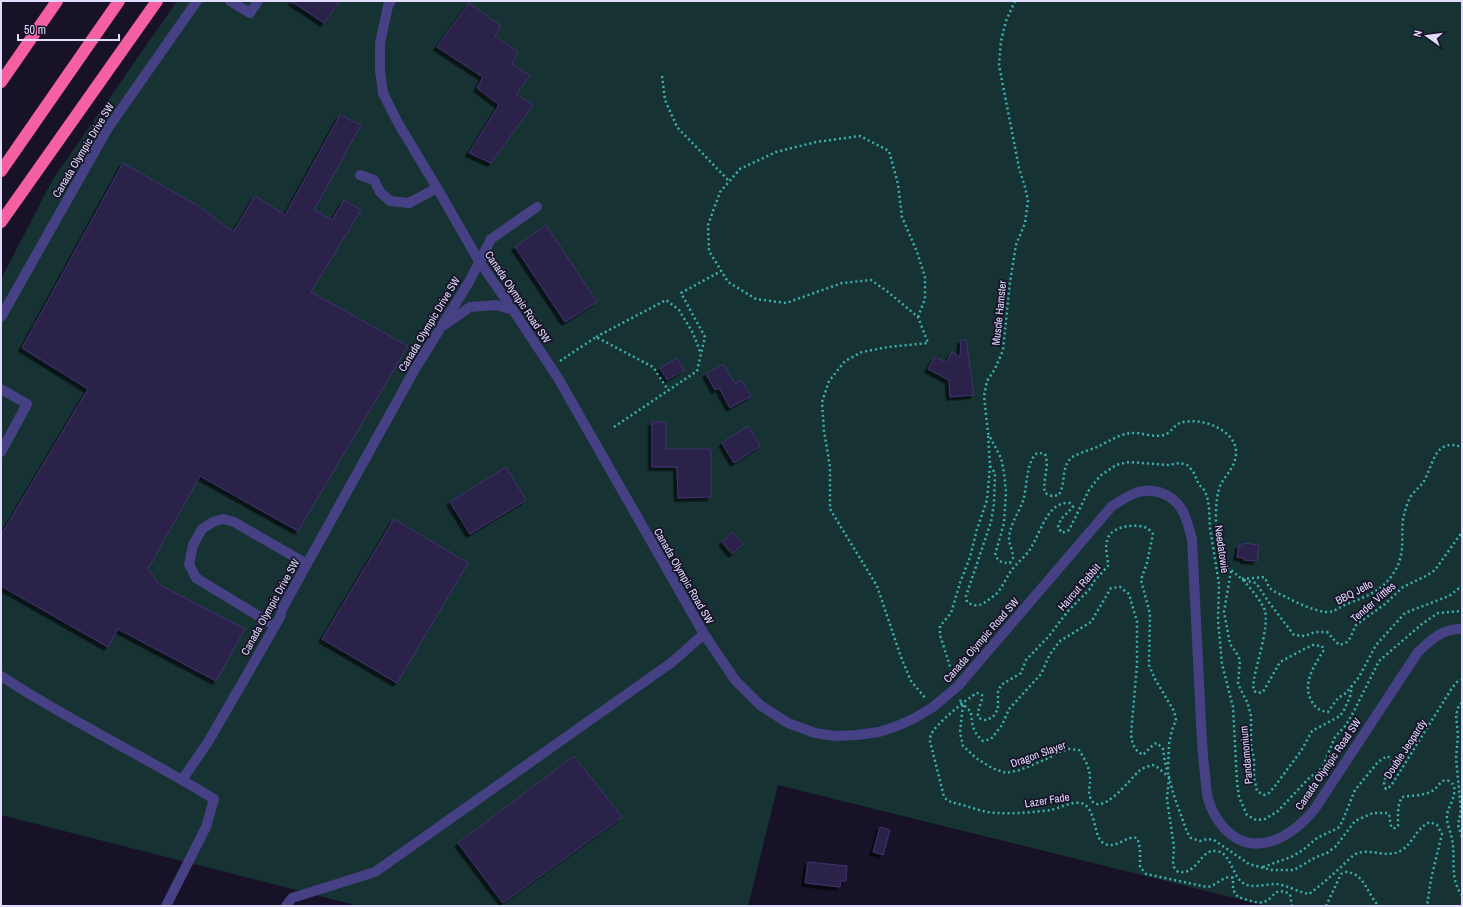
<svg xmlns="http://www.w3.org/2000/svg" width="1463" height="907" viewBox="0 0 1463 907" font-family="'Archivo Narrow',sans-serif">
	<defs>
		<filter id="shadow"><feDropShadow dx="-3.5" dy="3.5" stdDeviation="0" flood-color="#0009"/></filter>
	</defs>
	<rect width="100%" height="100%" fill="#171228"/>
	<path fill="#163232" d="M 177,1 L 1462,1 L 1462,906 L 1267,906 L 778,785 L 748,906 L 359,906 L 1,815 L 1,279 L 53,179 Z"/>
	<g fill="#292048" stroke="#423372" filter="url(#shadow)">
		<path d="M 291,1 L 340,1 L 324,23 Z"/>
		<path d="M 469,3 L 501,26 L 495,36 L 518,52 L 512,64 L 530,76 L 516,94 L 533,105 L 491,163 L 469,153 L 499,105 L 477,88 L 483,77 L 437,47 Z"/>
		<path d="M 340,115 L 361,125 L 314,210 L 332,220 L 344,200 L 361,210 L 311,292 L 408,346 L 298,531 L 200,476 L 148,569 L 160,585 L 245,629 L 216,681 L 118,629 L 108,647 L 1,586 L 1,535 L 88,389 L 22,348 L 123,163 L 200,207 L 233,232 L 255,196 L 285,215 Z"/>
		<path d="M 546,225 L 597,302 L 565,322 L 515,247 Z"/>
		<path d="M 961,340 L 966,340 L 974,395 L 950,397 L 949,380 L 928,369 L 935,357 L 946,362 L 952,352 L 960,357 Z"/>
		<path d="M 677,358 L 684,370 L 667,380 L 660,368 Z"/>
		<path d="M 723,364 L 735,384 L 741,380 L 751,396 L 730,408 L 719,388 L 715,390 L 706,374 Z"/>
		<path d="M 652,422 L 666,422 L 666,449 L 711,449 L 711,497 L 678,498 L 677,467 L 652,467 Z"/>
		<path d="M 748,426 L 760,446 L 734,463 L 722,443 Z"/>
		<path d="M 506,467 L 526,500 L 470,534 L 450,502 Z"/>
		<path d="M 394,519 L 468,563 L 397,683 L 322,639 Z"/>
		<path d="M 733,532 L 743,544 L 732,554 L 722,542 Z"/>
		<path d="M 1243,543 L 1259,545 L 1257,561 L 1244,560 L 1244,558 L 1237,557 L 1239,545 L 1242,546 Z"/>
		<path d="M 574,756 L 622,817 L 503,903 L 458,843 Z"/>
		<path d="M 880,827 L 890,830 L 883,855 L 873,852 Z"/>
		<path d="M 808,862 L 847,866 L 846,881 L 841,881 L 840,887 L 805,883 Z"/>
	</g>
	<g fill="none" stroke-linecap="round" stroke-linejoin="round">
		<g stroke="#3ab3b1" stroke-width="2.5" stroke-dasharray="2 3" stroke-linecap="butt">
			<path d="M 1015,1 L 1006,21 L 1001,41 L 999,65 L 1019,168 L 1025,187 L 1028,201 L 1025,223 L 1016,245 L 1010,282 L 1003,350 L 995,369 L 987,381 L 984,396 L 988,433 L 1001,458 L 1004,472 L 1006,492 L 1004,523 L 995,555 C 999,562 1002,563 1010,563 L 1013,558 C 1013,552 1010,546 1009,540 C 1009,526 1018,514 1023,501 C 1027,488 1026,467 1034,456 C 1037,452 1040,453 1045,454 C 1050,467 1042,480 1045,493 L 1052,496 L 1059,495 C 1067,479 1060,469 1072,457 C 1080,453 1089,450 1097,447 C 1108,442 1119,434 1131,433 C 1141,432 1153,438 1164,435 C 1171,433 1174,425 1180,423 C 1200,416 1238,430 1236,454 C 1235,467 1227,473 1221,484 C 1214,498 1215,533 1219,549 C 1223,567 1232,570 1244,581 C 1249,586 1264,605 1265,611 C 1269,627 1257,662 1254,679 L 1253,686 L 1254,691 L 1258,693 L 1263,692 L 1280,662 L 1306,648 L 1313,645 L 1322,646 L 1324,650 C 1315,664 1302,683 1311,700 C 1315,708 1320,711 1328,712 L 1338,698 L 1346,693 L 1359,677 L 1376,645 L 1405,613 L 1449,596 L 1462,586"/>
			<path d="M 662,76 L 665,100 L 677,127 L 729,181"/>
			<path d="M 918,317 L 925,299 L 925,277 L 917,252 L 902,217 L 898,184 L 889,151 L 860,136 L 816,142 L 776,152 L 740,169 L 720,192 L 708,225 L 709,251 L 728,282 L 756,299 L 786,303 L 842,283 L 871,280 L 888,292 L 918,317 L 928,343 L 888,347 L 862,352 L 845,361 L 829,381 L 822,402 L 824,431 L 830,467 L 830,509 L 877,586 L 901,657 L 911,681 L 926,699"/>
			<path d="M 596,337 L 666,300 L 679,310 L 693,333 L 701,354"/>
			<path d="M 560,361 L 596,337 L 653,367 L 668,390"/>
			<path d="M 614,427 L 697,371 L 705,337 L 681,293 L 721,271"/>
			<path d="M 990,466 L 995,473 L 994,504 L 991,522 L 966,596 L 967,602 C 977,608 982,605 991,598 C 993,596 996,595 998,592 C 1003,586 1006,578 1011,571 C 1017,562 1027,556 1032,546 C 1041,531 1048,501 1070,503 L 1073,507 L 1061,519 L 1058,527 L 1062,533 L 1069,530 L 1089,490 L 1100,476 L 1116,465 L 1129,462 L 1168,465 L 1180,463 L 1187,465 L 1193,471 L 1199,485 L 1203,488 L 1207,496 L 1209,507 L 1210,528 L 1219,584 L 1218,620 L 1222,664 L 1233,707 L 1237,782 L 1239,797 L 1247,815 L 1256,820 L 1265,819 L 1278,811 L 1310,777 L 1318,772 L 1323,766 L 1335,737 L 1346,725 L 1354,711 L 1379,661 L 1422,624 L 1438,613 L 1462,611"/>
			<path d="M 1231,571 L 1224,612 L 1230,644 L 1236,652 L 1240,660 L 1238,684 L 1248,704 L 1251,716 L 1251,747 L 1254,758 L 1254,777 L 1257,791 L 1260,793 L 1264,795 L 1269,793 L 1275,786 L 1301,751 L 1312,731 L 1340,716 L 1344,710 L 1350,697 L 1352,686"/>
			<path d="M 1242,579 L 1264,577 C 1267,580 1267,585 1270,588 C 1273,592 1283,595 1288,598 C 1299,604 1313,610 1325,612 C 1334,613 1339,607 1347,604 C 1370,595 1385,590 1397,567 C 1405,550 1401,536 1403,519 C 1405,511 1407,503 1411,496 C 1416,489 1423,485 1426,477 C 1434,461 1436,438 1462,447"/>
			<path d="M 1244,580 L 1256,583 L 1268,601 L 1294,635 L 1305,636 L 1315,632 L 1327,632 C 1332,637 1334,641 1340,645 L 1347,642 L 1350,638 L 1356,625 L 1385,604 L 1403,587 L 1426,576 L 1435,570 L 1462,532"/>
			<path d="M 953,676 L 940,635 L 940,626 L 951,613 L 960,583 L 970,557 L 977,529 L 987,500 L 990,466 L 988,433"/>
			<path d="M 961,700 L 959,703 L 963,704 L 971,712 C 972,724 973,733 983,741 L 991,739 L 1002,725 L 1009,709 L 1041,674 L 1050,654 L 1060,641 L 1091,622 L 1111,588 L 1120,587 L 1129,594 L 1137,622 L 1137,665 L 1131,734 C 1132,744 1134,750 1143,755 L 1154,744 L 1157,743 L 1163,749 L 1165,762 L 1169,777 L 1167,799 L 1174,847 L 1173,862 L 1174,867 L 1178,872 C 1198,875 1200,849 1216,851 C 1231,852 1232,876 1243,883 C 1252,889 1265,884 1276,884 C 1287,885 1298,892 1309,894 C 1320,886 1330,877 1340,868 C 1344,864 1349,859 1354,855 C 1368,846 1387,860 1402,850 C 1414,842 1416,828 1430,822 L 1437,825 L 1442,834 L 1431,879 L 1427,906"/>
			<path d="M 1462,703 L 1459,705 L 1456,715 L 1458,735 L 1456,758 L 1461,810 L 1458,825 L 1462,837"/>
			<path d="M 963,705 L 960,732 L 963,746 L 976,758 L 992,768 L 1006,773 L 1020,770 L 1049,758 L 1059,752 L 1069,749 L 1079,750 C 1085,759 1091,770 1090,782 C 1090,786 1088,793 1090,797 C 1099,821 1131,778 1139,771 C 1143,768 1148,766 1153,765 L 1157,767 L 1169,777 L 1173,793 L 1187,832 L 1191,838 L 1200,841 L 1207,839 L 1214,840 L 1249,864 L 1271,870 L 1294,870 L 1316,857 L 1327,853 L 1336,846 L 1355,821 L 1373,813 L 1388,813 C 1391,818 1389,823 1392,828 L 1395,828 L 1398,826 C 1398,816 1397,806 1402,797 C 1412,795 1424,796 1432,791 C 1438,789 1441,777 1449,781 C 1462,788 1448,806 1447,815 C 1446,823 1451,832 1452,839 C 1456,858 1449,879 1462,895"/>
			<path d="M 1168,769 L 1169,744 L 1172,730 L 1176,720 L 1174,711 L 1155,679 L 1149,665 L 1150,614 L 1141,580 L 1147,563 L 1153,534 C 1151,532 1149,529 1147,528 C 1136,523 1112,526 1108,538 C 1104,547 1108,557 1108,566 L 1095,580 L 1089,590 L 1068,611 L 1049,636 L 1026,660 L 1021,673 L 1001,685 L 998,692 L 998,709 L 993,717 L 986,720 L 981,719 L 978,717 C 977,708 983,702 982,695 L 977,693 C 968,698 934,725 931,735 C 930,737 930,739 930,741 L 944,797 C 949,803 956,803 963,805 C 975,809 987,813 999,813 C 1014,814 1036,812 1051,810 C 1060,808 1072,801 1081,803 C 1098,808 1092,839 1105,844 C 1117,849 1126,835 1137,838 C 1141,847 1140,857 1140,867 L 1146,874 L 1207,887 C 1217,886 1224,874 1233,878 L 1233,890 L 1238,897 C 1245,899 1257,904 1264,902 C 1275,898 1273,886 1290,894 L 1292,906"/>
			<path d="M 1263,867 L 1291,857 L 1303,850 L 1317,838 L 1338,828 L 1342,822 L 1355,790 L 1378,762 L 1387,756 L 1392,759 C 1392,769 1384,774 1384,786 L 1386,789 L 1391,786 L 1452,688 L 1457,682 L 1462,680"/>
			<path d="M 1326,906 L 1341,874 L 1345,872 C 1365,872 1367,895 1379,906"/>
		</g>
		<g stroke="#464184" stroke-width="10">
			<path d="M 230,1 L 250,13 L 258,1"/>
			<path d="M 391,1 L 388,6 L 380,43 L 380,71 L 383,93 L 398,123 L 437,188 L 479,261 L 513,310 L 558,378 L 704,634 L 735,680 L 760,705 L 788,723 L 815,733 L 836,736 L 857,735 L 879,732 L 897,726 L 915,718 L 933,707 L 958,686 L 1112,506 C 1119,502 1126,497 1133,494 C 1151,486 1172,493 1182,510 C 1187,518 1189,529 1192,539 C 1195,593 1197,648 1200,702 C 1201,727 1202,751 1205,775 C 1206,783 1206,791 1208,799 C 1211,809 1217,820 1224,828 C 1254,860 1291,837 1314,810 L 1418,652 C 1431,640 1443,628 1462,629"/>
			<path d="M 360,175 L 374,180 L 380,192 L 390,201 L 409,203 L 437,188"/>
			<path d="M 1,317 L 108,128 L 197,1"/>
			<path d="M 446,324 L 470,307 L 496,305 L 513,310"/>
			<path d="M 1,389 L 27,404 L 1,452"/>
			<path d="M 275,626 L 196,578 L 189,564 L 193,545 L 202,529 L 213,522 L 223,519 L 234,522 L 307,564"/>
			<path d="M 1,676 C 69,721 144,756 214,799 L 206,827 L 166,906"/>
			<path d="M 182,780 L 208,742 L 275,626 L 280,617 L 282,609 L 415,369 L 469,282 L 491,239 L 537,207"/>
			<path d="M 286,906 L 292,898 L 375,872 L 671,663 L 704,634"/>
		</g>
		<g stroke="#f460a1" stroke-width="12">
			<path d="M 1,82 L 57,1"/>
			<path d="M 1,171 L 119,1"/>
			<path d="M 1,222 L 157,1"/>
		</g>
	</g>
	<g text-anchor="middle" stroke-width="3.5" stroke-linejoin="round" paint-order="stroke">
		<g font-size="11" fill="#e1dcfd" stroke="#171228">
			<text transform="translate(83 150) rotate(-59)" y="4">Canada Olympic Drive SW</text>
			<text transform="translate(518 297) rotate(56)" y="4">Canada Olympic Road SW</text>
			<text transform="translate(999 313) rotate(-84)" y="4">Muscle Hamster</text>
			<text transform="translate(429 324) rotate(-59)" y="4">Canada Olympic Drive SW</text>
			<text transform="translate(1222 549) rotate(82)" y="4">Needatowie</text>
			<text transform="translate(684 576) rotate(60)" y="4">Canada Olympic Road SW</text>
			<text transform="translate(1079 587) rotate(-49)" y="4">Haircut Rabbit</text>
			<text transform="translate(1354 592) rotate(-27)" y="4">BBQ Jello</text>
			<text transform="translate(1373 602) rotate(-41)" y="4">Tender Vittles</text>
			<text transform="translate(270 607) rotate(-61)" y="4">Canada Olympic Drive SW</text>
			<text transform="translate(981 640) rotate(-49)" y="4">Canada Olympic Road SW</text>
			<text transform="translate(1405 749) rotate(-57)" y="4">Double Jeopardy</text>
			<text transform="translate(1038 754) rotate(-20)" y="4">Dragon Slayer</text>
			<text transform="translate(1246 755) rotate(-95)" y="4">Pandamonium</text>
			<text transform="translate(1328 764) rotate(-56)" y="4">Canada Olympic Road SW</text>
			<text transform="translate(1047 800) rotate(-9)" y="4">Lazer Fade</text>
		</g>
	</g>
	<rect width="1463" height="907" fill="none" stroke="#e1dcfd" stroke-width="4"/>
	<g transform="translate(1427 36) rotate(284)" stroke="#171228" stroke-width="3" paint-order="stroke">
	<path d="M0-3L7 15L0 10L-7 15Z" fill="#e1dcfd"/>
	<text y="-6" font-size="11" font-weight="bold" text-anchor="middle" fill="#e1dcfd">N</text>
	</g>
	<path d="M18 34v6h101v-6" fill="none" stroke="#e1dcfd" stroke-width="2"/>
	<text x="24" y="34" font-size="12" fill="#e1dcfd" stroke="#171228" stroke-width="3" paint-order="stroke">50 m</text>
</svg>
